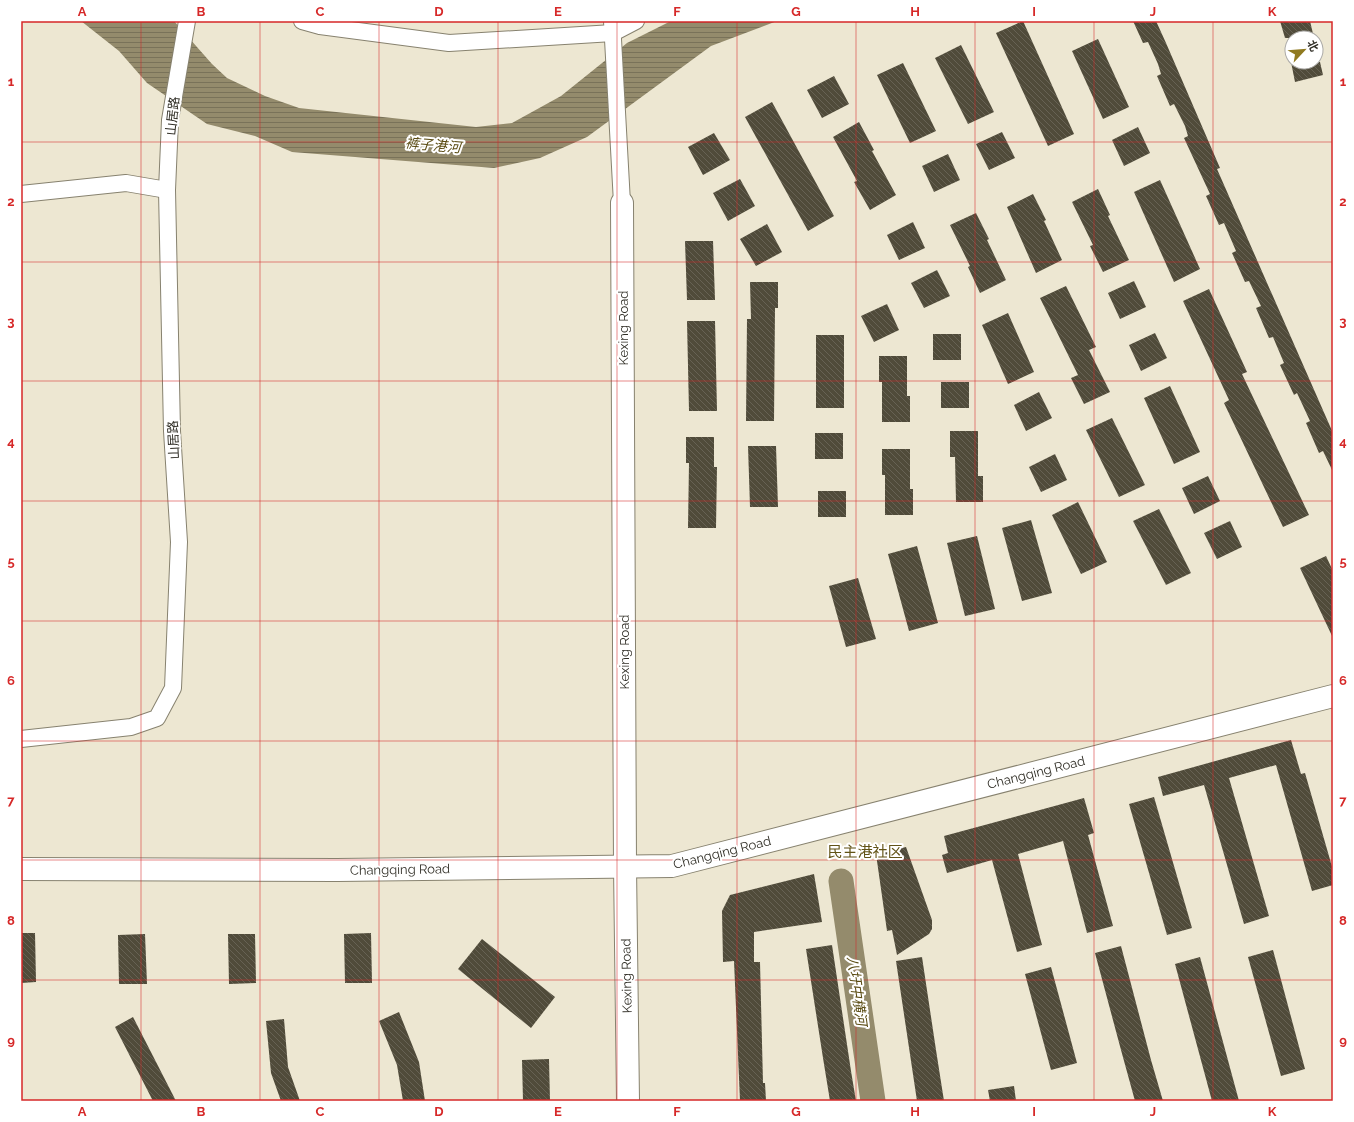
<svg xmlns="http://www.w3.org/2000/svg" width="1354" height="1122" viewBox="0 0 1354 1122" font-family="Raleway,'Noto Sans SC',sans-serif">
	<defs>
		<pattern id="water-rules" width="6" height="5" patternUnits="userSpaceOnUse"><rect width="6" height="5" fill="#948b6c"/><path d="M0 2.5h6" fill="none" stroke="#797259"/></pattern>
		<pattern id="building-back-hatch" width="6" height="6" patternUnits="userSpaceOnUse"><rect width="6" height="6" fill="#504b3a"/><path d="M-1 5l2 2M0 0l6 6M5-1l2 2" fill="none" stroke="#676254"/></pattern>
	</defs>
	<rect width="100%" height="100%" fill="#ede7d2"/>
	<path fill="url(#water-rules)" d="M 81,21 L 174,21 L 212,64 L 227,78 L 265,96 L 299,108 L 476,127 L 512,123 L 561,96 L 627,43 L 671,21 L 777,21 L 711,46 L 587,137 L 540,158 L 494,168 L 292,152 L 255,136 L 207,124 L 147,83 L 119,51 Z"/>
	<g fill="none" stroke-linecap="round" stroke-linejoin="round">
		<path stroke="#948b6c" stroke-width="25" d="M 841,881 L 873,1101"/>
	</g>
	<g fill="url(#building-back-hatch)">
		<path d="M 1023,21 L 1074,134 L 1048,146 L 996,33 Z"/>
		<path d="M 1133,21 L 1156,21 L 1166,43 L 1220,168 L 1217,169 L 1333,433 L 1333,472 L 1323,451 L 1319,453 L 1306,423 L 1310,421 L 1297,393 L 1294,395 L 1280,365 L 1284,363 L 1273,337 L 1269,338 L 1256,308 L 1261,306 L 1249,281 L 1245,282 L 1232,253 L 1236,251 L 1224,223 L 1219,225 L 1206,196 L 1210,194 L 1184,138 L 1188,136 L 1185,126 L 1174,104 L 1170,106 L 1157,76 L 1161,74 L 1158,64 L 1148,42 L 1143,43 Z"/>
		<path d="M 1280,21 L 1310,21 L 1314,38 L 1285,38 Z"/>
		<path d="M 1098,39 L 1129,107 L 1103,119 L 1072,51 Z"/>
		<path d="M 961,45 L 994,112 L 968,124 L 935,58 Z"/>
		<path d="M 1291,62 L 1320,62 L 1323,75 L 1295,82 Z"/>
		<path d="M 903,63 L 936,131 L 910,143 L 877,75 Z"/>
		<path d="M 834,76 L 849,104 L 822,118 L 807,90 Z"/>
		<path d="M 772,102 L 834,216 L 808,231 L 745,117 Z"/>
		<path d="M 859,122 L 874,150 L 872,151 L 896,195 L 870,210 L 854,182 L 857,181 L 833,137 Z"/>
		<path d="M 1138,127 L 1150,153 L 1124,166 L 1112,140 Z"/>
		<path d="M 1002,132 L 1015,158 L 989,170 L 976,144 Z"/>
		<path d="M 714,133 L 730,160 L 703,175 L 688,147 Z"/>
		<path d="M 948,154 L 960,180 L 934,192 L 922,166 Z"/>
		<path d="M 740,179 L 755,206 L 728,221 L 713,193 Z"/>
		<path d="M 1160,180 L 1200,269 L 1174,282 L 1134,192 Z"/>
		<path d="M 1098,189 L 1110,215 L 1108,216 L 1129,260 L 1103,272 L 1090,246 L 1093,245 L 1072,202 Z"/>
		<path d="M 1033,194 L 1046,220 L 1044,221 L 1062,260 L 1036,273 L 1007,207 Z"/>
		<path d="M 976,213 L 989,239 L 987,240 L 1006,280 L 980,293 L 968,267 L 970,266 L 950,225 Z"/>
		<path d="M 913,222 L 925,248 L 899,260 L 887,235 Z"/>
		<path d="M 767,224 L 782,252 L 756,266 L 740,239 Z"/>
		<path d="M 685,241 L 713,241 L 715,300 L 687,300 Z"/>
		<path d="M 937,270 L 950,296 L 924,308 L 911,283 Z"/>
		<path d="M 1134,281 L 1146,307 L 1120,319 L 1108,293 Z"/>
		<path d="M 750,282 L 778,282 L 778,308 L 775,308 L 774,421 L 746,421 L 747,319 L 751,319 Z"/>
		<path d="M 1066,286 L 1096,347 L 1089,350 L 1110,392 L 1084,404 L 1071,378 L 1078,375 L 1040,298 Z"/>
		<path d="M 1209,289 L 1247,372 L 1242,374 L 1309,515 L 1283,527 L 1224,403 L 1229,400 L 1183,301 Z"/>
		<path d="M 887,304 L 899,330 L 874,342 L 861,316 Z"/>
		<path d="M 1008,313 L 1034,372 L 1008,384 L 982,325 Z"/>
		<path d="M 687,321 L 715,321 L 717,411 L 689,411 Z"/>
		<path d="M 1155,333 L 1167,358 L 1141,371 L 1129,345 Z"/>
		<rect x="933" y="334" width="28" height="26"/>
		<rect x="816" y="335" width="28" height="73"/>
		<path d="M 879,356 L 907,356 L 907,396 L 910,396 L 910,422 L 882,422 L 882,382 L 879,382 Z"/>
		<rect x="941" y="382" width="28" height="26"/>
		<path d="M 1170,386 L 1200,452 L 1174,464 L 1144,398 Z"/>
		<path d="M 1039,392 L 1052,418 L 1026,431 L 1014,405 Z"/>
		<path d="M 1112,418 L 1145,485 L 1119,497 L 1086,430 Z"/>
		<path d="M 950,431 L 978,431 L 978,476 L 983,476 L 983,502 L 956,502 L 955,457 L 950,457 Z"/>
		<rect x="815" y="433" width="28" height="26"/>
		<path d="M 686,437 L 714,437 L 714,467 L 717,467 L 716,528 L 688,528 L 689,463 L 686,463 Z"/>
		<path d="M 748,446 L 776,446 L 778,507 L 750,507 Z"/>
		<path d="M 882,449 L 910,449 L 910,489 L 913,489 L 913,515 L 885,515 L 885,475 L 882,475 Z"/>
		<path d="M 1055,454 L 1067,480 L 1041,492 L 1029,467 Z"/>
		<path d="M 1208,476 L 1220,501 L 1194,514 L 1182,488 Z"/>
		<rect x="818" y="491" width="28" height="26"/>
		<path d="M 1078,502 L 1107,562 L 1081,574 L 1052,515 Z"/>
		<path d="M 1159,509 L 1191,573 L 1166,585 L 1133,521 Z"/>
		<path d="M 1031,520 L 1052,593 L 1022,601 L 1002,528 Z"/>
		<path d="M 1230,521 L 1242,547 L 1217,559 L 1204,533 Z"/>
		<path d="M 977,536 L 995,609 L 965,616 L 947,543 Z"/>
		<path d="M 917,546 L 938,623 L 909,631 L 888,554 Z"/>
		<path d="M 1326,556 L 1333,571 L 1333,638 L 1300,568 Z"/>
		<path d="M 858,578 L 876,639 L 846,647 L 829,586 Z"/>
		<path d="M 1291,740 L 1301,774 L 1305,773 L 1333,870 L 1333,885 L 1312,891 L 1276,765 L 1229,778 L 1269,916 L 1244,924 L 1204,785 L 1163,796 L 1158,777 Z"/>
		<path d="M 1154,797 L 1192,928 L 1167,935 L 1129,804 Z"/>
		<path d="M 1084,798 L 1094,833 L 1088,835 L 1113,926 L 1087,933 L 1063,841 L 1018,854 L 1042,945 L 1017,952 L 992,860 L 947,873 L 942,855 L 948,853 L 944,836 Z"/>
		<path d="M 906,847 L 932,920 L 932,929 L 929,934 L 897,955 L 892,930 L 887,931 L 876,854 Z"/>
		<path d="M 814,874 L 822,922 L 754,932 L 754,962 L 760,962 L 763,1083 L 765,1083 L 766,1101 L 740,1101 L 734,961 L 723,962 L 722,911 L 730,895 Z"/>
		<path d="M 21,933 L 35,933 L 36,982 L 21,983 Z"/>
		<path d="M 371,933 L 372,983 L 345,983 L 344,934 Z"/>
		<path d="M 145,934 L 147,984 L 119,984 L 118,935 Z"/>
		<path d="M 228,934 L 255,934 L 256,983 L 229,984 Z"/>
		<path d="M 482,939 L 555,997 L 531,1028 L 458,969 Z"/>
		<path d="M 832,945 L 851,1071 L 856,1101 L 830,1101 L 823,1058 L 806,949 Z"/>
		<path d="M 1121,946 L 1151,1060 L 1163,1101 L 1135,1101 L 1121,1050 L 1095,953 Z"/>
		<path d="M 1273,950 L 1305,1069 L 1281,1076 L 1248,957 Z"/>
		<path d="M 922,957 L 936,1050 L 944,1101 L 917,1101 L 896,961 Z"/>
		<path d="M 1200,957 L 1239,1101 L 1212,1101 L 1175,964 Z"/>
		<path d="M 1051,967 L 1077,1063 L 1051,1070 L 1025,974 Z"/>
		<path d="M 399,1012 L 419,1062 L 425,1101 L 403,1101 L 397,1065 L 379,1021 Z"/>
		<path d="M 133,1017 L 176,1101 L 153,1101 L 115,1027 Z"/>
		<path d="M 284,1019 L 288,1067 L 300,1101 L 281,1101 L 271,1073 L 266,1021 Z"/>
		<path d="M 549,1059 L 550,1101 L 523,1101 L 522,1060 Z"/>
		<path d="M 1014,1086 L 1016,1101 L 990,1101 L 988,1090 Z"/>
	</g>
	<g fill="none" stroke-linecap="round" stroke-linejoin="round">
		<g stroke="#87826f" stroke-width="18">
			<g id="street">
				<path d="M 302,21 L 320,26 L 449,43 L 613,33 L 636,21"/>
				<path d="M 612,21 L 622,203"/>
				<path d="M 21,194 L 126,183 L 167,190"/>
				<path d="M 21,739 L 131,727 L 157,718 L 173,688 L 179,542 L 172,431 L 167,190 L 170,120 L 187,21"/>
			</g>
		</g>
		<g stroke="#87826f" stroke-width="24">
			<g id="secondary">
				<path d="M 622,203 L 625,866 L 628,1101"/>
				<path d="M 21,869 L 337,870 L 672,866 L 1333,696"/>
			</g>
		</g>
		<use href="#street" stroke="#fff" stroke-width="16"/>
		<use href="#secondary" stroke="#fff" stroke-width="22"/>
	</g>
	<path fill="none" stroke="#d62828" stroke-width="1" stroke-opacity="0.55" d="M 141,21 L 141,1101M 260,21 L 260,1101M 379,21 L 379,1101M 498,21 L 498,1101M 617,21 L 617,1101M 737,21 L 737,1101M 856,21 L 856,1101M 975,21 L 975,1101M 1094,21 L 1094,1101M 1213,21 L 1213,1101M 21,142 L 1333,142M 21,262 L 1333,262M 21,381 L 1333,381M 21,501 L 1333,501M 21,621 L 1333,621M 21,741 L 1333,741M 21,860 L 1333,860M 21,980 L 1333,980"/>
	<g text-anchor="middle" stroke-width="4" stroke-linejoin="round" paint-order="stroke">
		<g font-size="13" fill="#302e26" stroke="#fff">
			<text transform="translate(172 116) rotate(-84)" y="5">山居路</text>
			<text transform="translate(623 328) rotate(-90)" y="5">Kexing Road</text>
			<text transform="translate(173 440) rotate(-93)" y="5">山居路</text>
			<text transform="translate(624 652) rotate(-90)" y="5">Kexing Road</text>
			<text transform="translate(1036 772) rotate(-14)" y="5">Changqing Road</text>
			<text transform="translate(722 852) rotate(-14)" y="5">Changqing Road</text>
			<text transform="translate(400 869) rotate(-1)" y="5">Changqing Road</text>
			<text transform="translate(626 976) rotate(-91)" y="5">Kexing Road</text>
		</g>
		<g font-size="14" font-style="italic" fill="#5b4c14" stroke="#fff">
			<text transform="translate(433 145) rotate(5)" y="5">裤子港河</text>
			<text transform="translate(857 991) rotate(82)" y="5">八圩中横河</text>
		</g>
		<g font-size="15" fill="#625316" stroke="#fff">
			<text x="865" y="857">民主港社区</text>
		</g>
	</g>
	<rect width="1354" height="1122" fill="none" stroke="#ffffff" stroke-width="44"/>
	<g transform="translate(1304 50) rotate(64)"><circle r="19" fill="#ffffff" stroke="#acaba8"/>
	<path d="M0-3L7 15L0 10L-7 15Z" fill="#907a20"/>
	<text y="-6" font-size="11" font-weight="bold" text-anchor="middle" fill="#302e26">北</text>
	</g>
	<rect x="22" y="22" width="1310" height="1078" fill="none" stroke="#d62828" stroke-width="1.5"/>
	<g font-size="13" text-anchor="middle" font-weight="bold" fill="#d62828">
		<text x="82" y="16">A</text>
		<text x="201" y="16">B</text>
		<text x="320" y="16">C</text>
		<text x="439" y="16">D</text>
		<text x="558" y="16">E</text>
		<text x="677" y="16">F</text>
		<text x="796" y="16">G</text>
		<text x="915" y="16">H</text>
		<text x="1034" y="16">I</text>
		<text x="1153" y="16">J</text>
		<text x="1272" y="16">K</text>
		<text x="11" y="86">1</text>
		<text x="1343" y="86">1</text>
		<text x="11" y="206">2</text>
		<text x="1343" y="206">2</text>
		<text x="11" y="326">3</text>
		<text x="1343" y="326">3</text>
		<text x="11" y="446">4</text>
		<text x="1343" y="446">4</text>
		<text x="11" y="566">5</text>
		<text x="1343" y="566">5</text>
		<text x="11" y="685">6</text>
		<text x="1343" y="685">6</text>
		<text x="11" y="805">7</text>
		<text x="1343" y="805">7</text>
		<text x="11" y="925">8</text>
		<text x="1343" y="925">8</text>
		<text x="11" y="1045">9</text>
		<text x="1343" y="1045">9</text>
		<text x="82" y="1116">A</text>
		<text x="201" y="1116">B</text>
		<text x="320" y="1116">C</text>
		<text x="439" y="1116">D</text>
		<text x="558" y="1116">E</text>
		<text x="677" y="1116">F</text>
		<text x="796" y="1116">G</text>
		<text x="915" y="1116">H</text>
		<text x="1034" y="1116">I</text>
		<text x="1153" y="1116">J</text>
		<text x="1272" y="1116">K</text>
	</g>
</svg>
